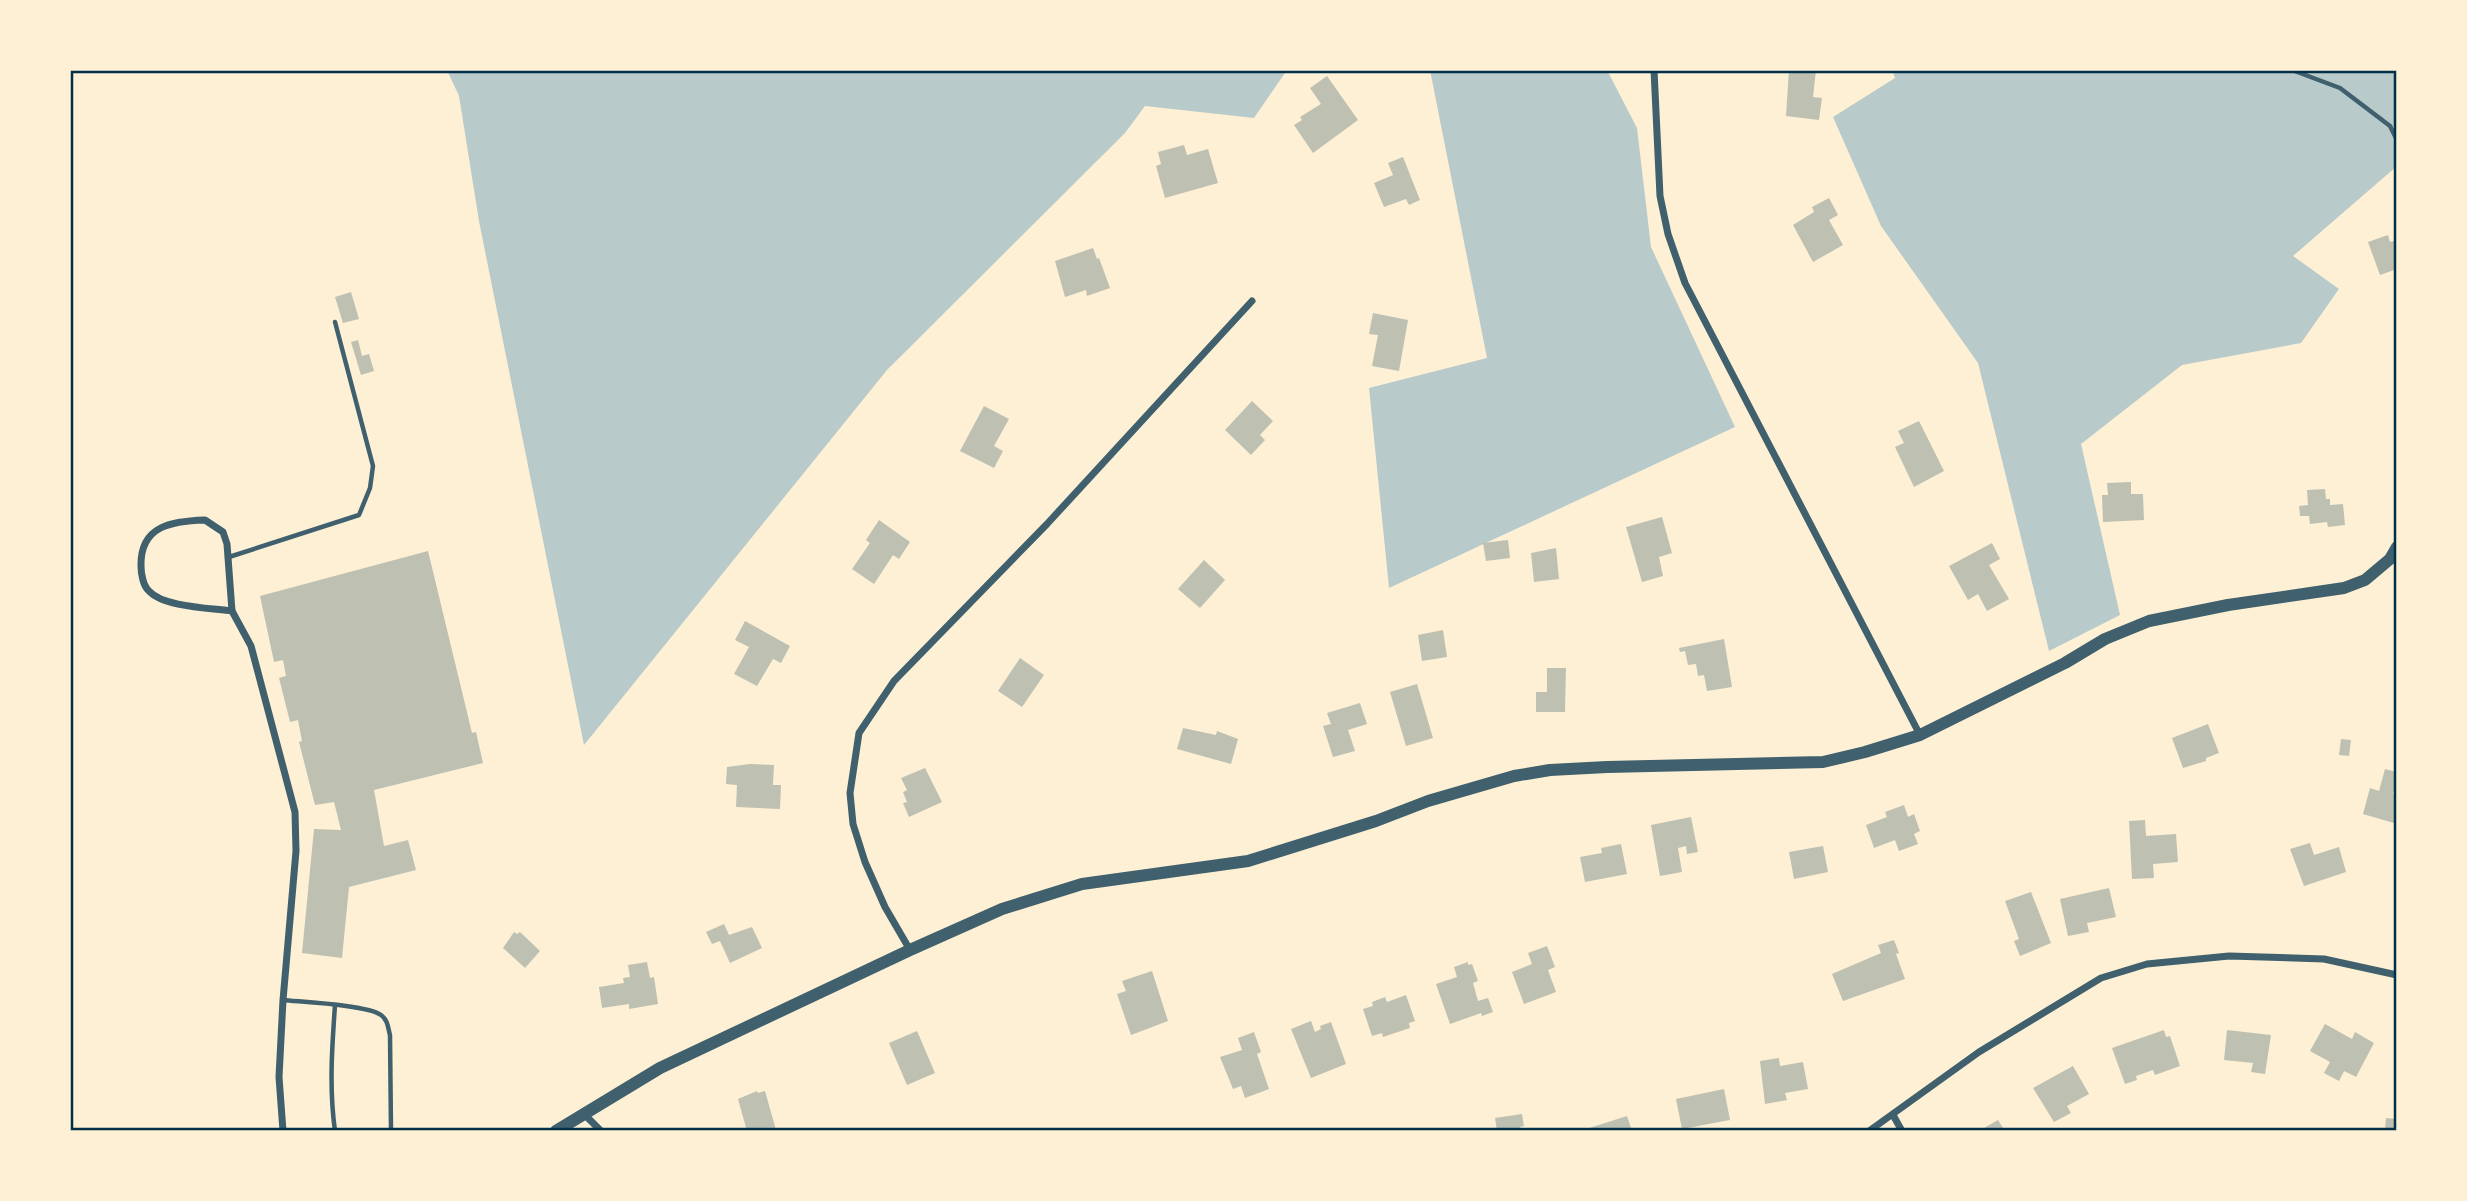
<svg xmlns="http://www.w3.org/2000/svg" width="2467" height="1201" viewBox="0 0 2467 1201" font-family="Commissioner,sans-serif">
	<rect width="100%" height="100%" fill="#fdf0d5"/>
	<g fill="#b9caca">
		<path d="M 447,70 L 1287,70 L 1254,118 L 1145,106 L 1125,133 L 887,370 L 584,745 L 479,221 L 459,96 Z"/>
		<path d="M 1430,70 L 1607,70 L 1637,128 L 1651,247 L 1735,427 L 1389,588 L 1369,388 L 1487,358 Z"/>
		<path d="M 1892,70 L 2397,70 L 2397,166 L 2293,256 L 2339,289 L 2301,343 L 2182,365 L 2081,444 L 2120,615 L 2049,651 L 1978,363 L 1881,226 L 1833,117 L 1895,78 Z"/>
	</g>
	<g fill="#bec0b2">
		<path d="M 1789,70 L 1816,70 L 1813,97 L 1822,98 L 1819,120 L 1786,116 Z"/>
		<path d="M 1327,76 L 1358,120 L 1313,153 L 1294,125 L 1302,120 L 1300,117 L 1321,104 L 1310,88 Z"/>
		<path d="M 1184,145 L 1187,155 L 1208,149 L 1218,183 L 1165,198 L 1156,166 L 1161,164 L 1158,152 Z"/>
		<path d="M 1403,157 L 1420,200 L 1409,205 L 1406,199 L 1384,207 L 1374,183 L 1393,175 L 1388,163 Z"/>
		<path d="M 1829,198 L 1838,215 L 1829,220 L 1843,245 L 1813,262 L 1793,225 L 1814,212 L 1812,207 Z"/>
		<path d="M 2388,235 L 2390,242 L 2397,240 L 2397,269 L 2380,275 L 2368,242 Z"/>
		<path d="M 1093,248 L 1097,259 L 1099,258 L 1110,288 L 1087,296 L 1086,290 L 1065,297 L 1055,261 Z"/>
		<path d="M 351,292 L 359,319 L 343,323 L 335,297 Z"/>
		<path d="M 1373,313 L 1408,320 L 1399,371 L 1372,366 L 1378,335 L 1369,334 Z"/>
		<path d="M 358,340 L 362,356 L 369,354 L 374,371 L 361,375 L 351,342 Z"/>
		<path d="M 1252,401 L 1273,421 L 1260,435 L 1265,440 L 1251,455 L 1225,430 Z"/>
		<path d="M 984,406 L 1009,419 L 994,446 L 1003,451 L 994,468 L 960,451 Z"/>
		<path d="M 1919,421 L 1944,471 L 1914,487 L 1895,447 L 1904,443 L 1898,431 Z"/>
		<path d="M 2131,482 L 2131,494 L 2143,494 L 2144,520 L 2103,522 L 2102,495 L 2108,495 L 2107,483 Z"/>
		<path d="M 2325,489 L 2326,499 L 2330,499 L 2330,505 L 2343,504 L 2345,525 L 2328,527 L 2327,522 L 2310,524 L 2309,516 L 2300,516 L 2299,506 L 2308,505 L 2307,490 Z"/>
		<path d="M 1662,517 L 1672,553 L 1659,557 L 1663,576 L 1642,582 L 1626,527 Z"/>
		<path d="M 879,520 L 910,542 L 899,559 L 893,555 L 874,584 L 852,569 L 870,543 L 866,540 Z"/>
		<path d="M 1508,540 L 1510,558 L 1486,561 L 1483,543 Z"/>
		<path d="M 1992,543 L 2000,559 L 1989,565 L 2009,599 L 1987,611 L 1978,594 L 1968,600 L 1949,566 Z"/>
		<path d="M 1556,548 L 1559,579 L 1534,582 L 1531,553 Z"/>
		<path d="M 428,551 L 472,733 L 476,732 L 483,763 L 374,790 L 384,846 L 408,840 L 416,870 L 349,887 L 342,958 L 302,953 L 314,829 L 341,830 L 334,802 L 315,805 L 299,742 L 302,741 L 298,720 L 290,722 L 279,678 L 286,676 L 283,660 L 274,662 L 260,596 Z"/>
		<path d="M 1204,560 L 1225,580 L 1200,608 L 1178,589 Z"/>
		<path d="M 745,621 L 790,646 L 781,663 L 773,659 L 757,686 L 734,674 L 749,647 L 735,640 Z"/>
		<path d="M 1443,630 L 1447,657 L 1422,661 L 1418,635 Z"/>
		<path d="M 1724,639 L 1732,687 L 1707,691 L 1704,675 L 1698,676 L 1696,664 L 1688,665 L 1685,651 L 1680,652 L 1679,648 Z"/>
		<path d="M 1020,658 L 1044,675 L 1022,707 L 998,691 Z"/>
		<path d="M 1547,668 L 1566,668 L 1565,712 L 1536,712 L 1536,692 L 1547,692 Z"/>
		<path d="M 1417,684 L 1433,738 L 1406,746 L 1390,692 Z"/>
		<path d="M 1360,703 L 1367,724 L 1348,730 L 1355,751 L 1333,757 L 1323,726 L 1331,724 L 1327,713 Z"/>
		<path d="M 2208,724 L 2219,753 L 2206,758 L 2206,761 L 2183,768 L 2172,738 Z"/>
		<path d="M 1183,728 L 1216,735 L 1217,731 L 1238,739 L 1231,764 L 1177,749 Z"/>
		<path d="M 2341,739 L 2351,740 L 2349,756 L 2339,755 Z"/>
		<path d="M 750,764 L 774,765 L 773,785 L 781,785 L 780,809 L 736,807 L 737,785 L 726,784 L 727,767 Z"/>
		<path d="M 925,768 L 942,802 L 909,817 L 903,803 L 907,802 L 903,792 L 907,790 L 901,778 Z"/>
		<path d="M 2385,769 L 2397,772 L 2397,789 L 2395,788 L 2393,794 L 2397,795 L 2397,824 L 2363,814 L 2370,788 L 2379,791 Z"/>
		<path d="M 1904,805 L 1908,817 L 1914,814 L 1920,831 L 1914,834 L 1918,844 L 1899,851 L 1895,840 L 1874,848 L 1866,825 L 1887,817 L 1885,812 Z"/>
		<path d="M 1691,817 L 1698,852 L 1687,854 L 1686,846 L 1678,848 L 1682,872 L 1660,876 L 1651,825 Z"/>
		<path d="M 2145,820 L 2146,836 L 2176,834 L 2178,862 L 2153,864 L 2154,878 L 2132,879 L 2129,821 Z"/>
		<path d="M 2310,843 L 2314,855 L 2339,847 L 2346,872 L 2304,886 L 2290,849 Z"/>
		<path d="M 1621,844 L 1627,874 L 1585,882 L 1580,857 L 1602,853 L 1601,848 Z"/>
		<path d="M 1823,846 L 1828,872 L 1794,879 L 1789,852 Z"/>
		<path d="M 2109,888 L 2116,917 L 2087,923 L 2089,932 L 2068,936 L 2060,899 Z"/>
		<path d="M 2031,892 L 2051,943 L 2020,956 L 2014,941 L 2019,939 L 2005,901 Z"/>
		<path d="M 724,924 L 729,935 L 752,927 L 762,948 L 730,963 L 720,941 L 712,944 L 706,932 Z"/>
		<path d="M 514,932 L 517,934 L 520,932 L 540,951 L 525,968 L 503,948 Z"/>
		<path d="M 1894,940 L 1899,953 L 1896,954 L 1905,979 L 1843,1001 L 1832,974 L 1881,953 L 1878,945 Z"/>
		<path d="M 1547,946 L 1555,967 L 1548,970 L 1556,992 L 1524,1004 L 1512,972 L 1532,964 L 1528,953 Z"/>
		<path d="M 647,962 L 650,978 L 654,977 L 658,1004 L 629,1009 L 629,1004 L 602,1008 L 599,987 L 624,983 L 623,978 L 630,977 L 628,965 Z"/>
		<path d="M 1468,962 L 1468,965 L 1472,964 L 1478,981 L 1473,983 L 1478,1001 L 1488,998 L 1493,1012 L 1482,1016 L 1481,1013 L 1450,1024 L 1436,984 L 1457,977 L 1454,967 Z"/>
		<path d="M 1152,971 L 1168,1021 L 1131,1035 L 1117,994 L 1126,991 L 1122,981 Z"/>
		<path d="M 1406,995 L 1415,1021 L 1409,1023 L 1410,1028 L 1383,1037 L 1382,1033 L 1372,1036 L 1363,1009 L 1373,1006 L 1372,1002 L 1385,997 L 1387,1002 Z"/>
		<path d="M 1311,1021 L 1315,1032 L 1321,1029 L 1320,1026 L 1331,1022 L 1346,1064 L 1311,1078 L 1291,1029 Z"/>
		<path d="M 2325,1024 L 2352,1039 L 2355,1032 L 2374,1043 L 2356,1077 L 2344,1071 L 2339,1081 L 2324,1073 L 2330,1062 L 2310,1051 Z"/>
		<path d="M 2164,1030 L 2166,1037 L 2170,1036 L 2180,1066 L 2155,1075 L 2153,1070 L 2136,1076 L 2137,1080 L 2125,1084 L 2112,1048 Z"/>
		<path d="M 2227,1030 L 2271,1035 L 2265,1074 L 2251,1072 L 2253,1063 L 2224,1060 Z"/>
		<path d="M 917,1031 L 935,1073 L 907,1085 L 889,1043 Z"/>
		<path d="M 1254,1032 L 1261,1052 L 1257,1054 L 1269,1089 L 1245,1098 L 1241,1086 L 1233,1089 L 1220,1057 L 1242,1050 L 1238,1038 Z"/>
		<path d="M 1779,1058 L 1780,1066 L 1803,1062 L 1808,1089 L 1785,1093 L 1787,1100 L 1765,1104 L 1760,1061 Z"/>
		<path d="M 2073,1066 L 2089,1094 L 2067,1106 L 2071,1113 L 2054,1122 L 2033,1088 Z"/>
		<path d="M 1724,1089 L 1730,1120 L 1682,1129 L 1676,1099 Z"/>
		<path d="M 757,1091 L 758,1093 L 765,1091 L 776,1130 L 747,1131 L 738,1099 Z"/>
		<path d="M 1522,1114 L 1524,1126 L 1520,1127 L 1521,1131 L 1497,1131 L 1495,1118 Z"/>
		<path d="M 1627,1116 L 1632,1131 L 1583,1131 L 1583,1130 Z"/>
		<path d="M 2386,1118 L 2397,1119 L 2397,1131 L 2385,1131 Z"/>
		<path d="M 1998,1120 L 2005,1131 L 1979,1131 Z"/>
	</g>
	<g fill="none" stroke-linecap="round" stroke-linejoin="round">
		<g stroke="#3f606c" stroke-width="4.5">
			<path d="M 2292,70 L 2340,88 L 2390,126 L 2397,140"/>
			<path d="M 229,557 L 359,515 L 370,488 L 373,466 L 335,322"/>
			<path d="M 283,1000 C 302,1002 368,1005 381,1015 C 388,1020 388,1028 390,1035 L 391,1131"/>
			<path d="M 335,1005 C 332,1047 329,1089 335,1131"/>
		</g>
		<g stroke="#3f606c" stroke-width="7">
			<path d="M 1654,70 L 1660,196 L 1668,234 L 1685,283 L 1920,735"/>
			<path d="M 205,520 L 223,532 L 227,544 L 232,611 C 211,608 163,607 149,591 C 143,586 141,573 141,566 C 140,525 173,521 205,520 Z"/>
			<path d="M 232,611 L 251,646 L 295,812 L 296,851 L 283,1000 L 279,1077 L 283,1131"/>
			<path d="M 910,950 L 885,907 L 865,862 L 853,824 L 850,793 L 859,733 L 894,681 L 1047,524 L 1252,301"/>
			<path d="M 584,1114 L 601,1131"/>
			<path d="M 1893,1115 L 1902,1131"/>
			<path d="M 1869,1131 L 1979,1052 L 2101,978 L 2147,964 L 2229,956 L 2324,959 L 2397,975"/>
		</g>
		<path stroke="#3f606c" stroke-width="12" d="M 556,1131 L 660,1068 L 910,950 L 1002,909 L 1082,884 L 1248,861 L 1376,821 L 1428,801 L 1514,776 L 1550,770 L 1607,767 L 1823,762 L 1865,752 L 1920,735 L 2065,663 L 2105,639 L 2149,621 L 2228,605 L 2344,588 L 2365,580 L 2390,559 L 2397,547"/>
	</g>
	<rect width="2467" height="1201" fill="none" stroke="#fdf0d5" stroke-width="144"/>
	<rect x="72" y="72" width="2323" height="1057" fill="none" stroke="#003049" stroke-width="2.5"/>
</svg>
